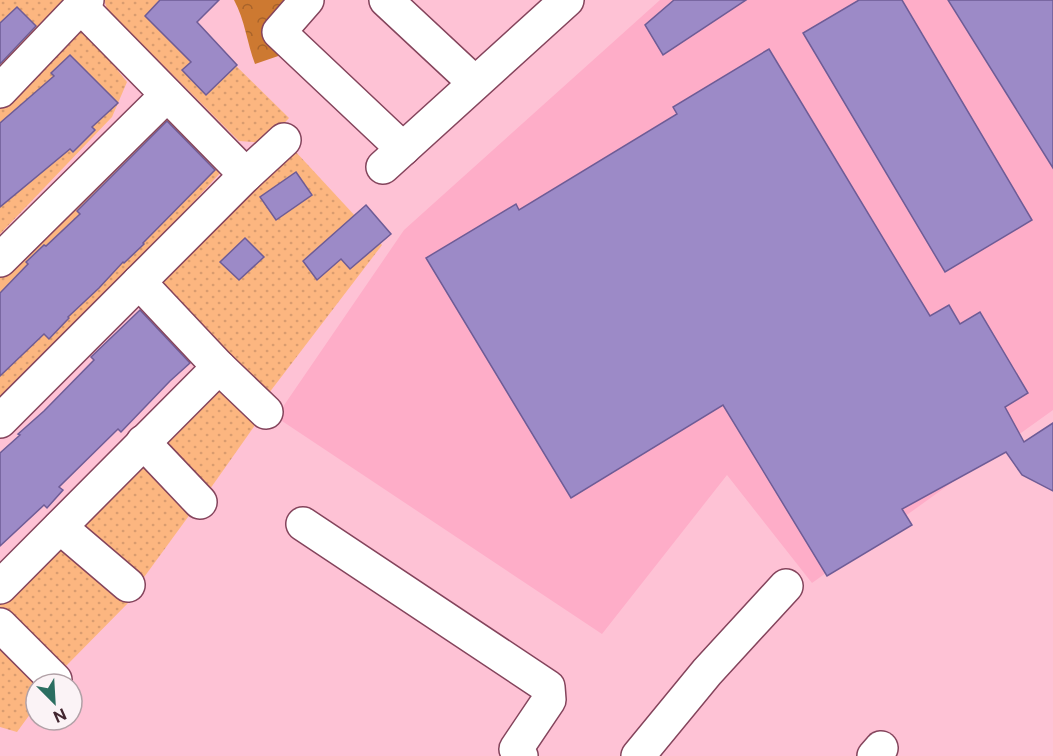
<svg xmlns="http://www.w3.org/2000/svg" width="1053" height="756" viewBox="0 0 1053 756" font-family="'Public Sans',sans-serif">
	<defs>
		<pattern id="grass-dots" width="8" height="8" patternUnits="userSpaceOnUse" patternTransform="scale(1.5)"><rect width="8" height="8" fill="#fcb680"/><path d="M2 2h.1M6 6h.1" fill="none" stroke="#d99c6f" stroke-width="1.8" stroke-linecap="round"/></pattern>
		<pattern id="forest-crowns" width="20" height="18" patternUnits="userSpaceOnUse" patternTransform="scale(1.5)"><rect width="20" height="18" fill="#cd7931"/><path d="M2 6a3 3 0 1 1 6 0M12 15a3 3 0 1 1 6 0" fill="none" stroke="#a8632a"/></pattern>
	</defs>
	<rect width="100%" height="100%" fill="#fec2d5"/>
	<path fill="#feadc8" d="M 660,0 L 1053,0 L 1053,410 L 812,583 L 727,475 L 602,634 L 276,417 L 404,230 Z"/>
	<g fill="url(#grass-dots)">
		<path d="M 0,0 L 67,0 L 0,69 Z"/>
		<path d="M 104,0 L 169,0 L 289,118 L 266,143 L 239,141 L 107,9 Z"/>
		<path d="M 85,29 L 127,82 L 112,117 L 0,234 L 0,99 L 36,63 Z"/>
		<path d="M 169,106 L 222,171 L 177,220 L 0,397 L 0,274 Z"/>
		<path d="M 295,151 L 382,245 L 269,393 L 161,286 L 161,270 Z"/>
		<path d="M 228,384 L 260,418 L 210,489 L 166,450 L 160,433 Z"/>
		<path d="M 144,459 L 196,506 L 142,580 L 85,536 L 81,514 Z"/>
		<path d="M 54,540 L 131,600 L 64,668 L 36,684 L 36,706 L 17,732 L 0,727 L 0,595 Z"/>
	</g>
	<path fill="url(#forest-crowns)" d="M 234,0 L 311,0 L 311,21 L 287,53 L 255,64 C 247,43 245,20 234,0 Z"/>
	<g fill="#9c8ac7" stroke="#6e5c96" stroke-width="1.5">
		<path d="M 160,0 L 219,0 L 197,22 L 237,65 L 206,95 L 182,70 L 191,62 L 145,16 Z"/>
		<path d="M 674,0 L 746,0 L 663,55 L 645,25 Z"/>
		<path d="M 859,0 L 902,0 L 1032,220 L 945,272 L 803,33 Z"/>
		<path d="M 948,0 L 1053,0 L 1053,168 Z"/>
		<path d="M 17,7 L 36,26 L 0,64 L 0,23 Z"/>
		<path d="M 769,49 L 930,316 L 949,305 L 960,324 L 980,312 L 1028,393 L 1005,407 L 1024,442 L 1053,423 L 1053,491 L 1022,475 L 1006,452 L 902,509 L 912,525 L 827,576 L 723,405 L 571,498 L 426,258 L 516,204 L 519,210 L 677,114 L 673,107 Z"/>
		<path d="M 70,55 L 118,103 L 92,127 L 95,130 L 73,152 L 70,149 L 0,207 L 0,123 L 54,76 L 51,73 Z"/>
		<path d="M 167,121 L 215,170 L 143,243 L 144,244 L 124,263 L 123,262 L 99,288 L 68,317 L 69,318 L 49,339 L 44,334 L 0,376 L 0,293 L 28,264 L 26,262 L 44,245 L 46,246 L 80,214 L 77,211 Z"/>
		<path d="M 296,172 L 312,195 L 276,220 L 260,197 Z"/>
		<path d="M 366,205 L 391,234 L 350,269 L 341,259 L 317,280 L 303,261 Z"/>
		<path d="M 245,238 L 264,257 L 239,280 L 220,262 Z"/>
		<path d="M 140,310 L 190,363 L 170,381 L 121,432 L 118,429 L 59,487 L 63,490 L 47,508 L 44,505 L 0,546 L 0,453 L 20,435 L 18,434 L 44,411 L 94,360 L 91,357 Z"/>
	</g>
	<g fill="none" stroke-linecap="round" stroke-linejoin="round">
		<g stroke="#84445c" stroke-width="36">
			<g id="minor">
				<path d="M 307,0 L 279,32 L 403,149"/>
				<path d="M 386,0 L 475,83"/>
				<path d="M 80,6 L 246,175"/>
				<path d="M 0,91 L 87,0"/>
				<path d="M 383,167 L 567,0"/>
				<path d="M 0,260 L 167,95"/>
				<path d="M 139,282 L 219,367 L 266,412"/>
				<path d="M 0,421 L 246,175 L 284,140"/>
				<path d="M 143,442 L 200,502"/>
				<path d="M 303,524 L 548,687 L 549,700 L 516,749 L 521,756"/>
				<path d="M 60,527 L 128,585"/>
				<path d="M 0,587 L 219,367"/>
				<path d="M 0,625 L 55,680"/>
				<path d="M 638,756 L 707,672 L 786,586"/>
				<path d="M 874,756 L 881,748"/>
			</g>
		</g>
		<use href="#minor" stroke="#fff" stroke-width="33"/>
	</g>
	<g transform="translate(54 702) rotate(156)"><circle r="28" fill="#fbf3f6" stroke="#b1a1a7" stroke-width="1.5"/>
	<path d="M0-4.5L10 22L0 15L-10 22Z" fill="#2b6e61"/>
	<text y="-9" font-size="16" font-weight="bold" text-anchor="middle" fill="#422630">N</text>
	</g>
</svg>
